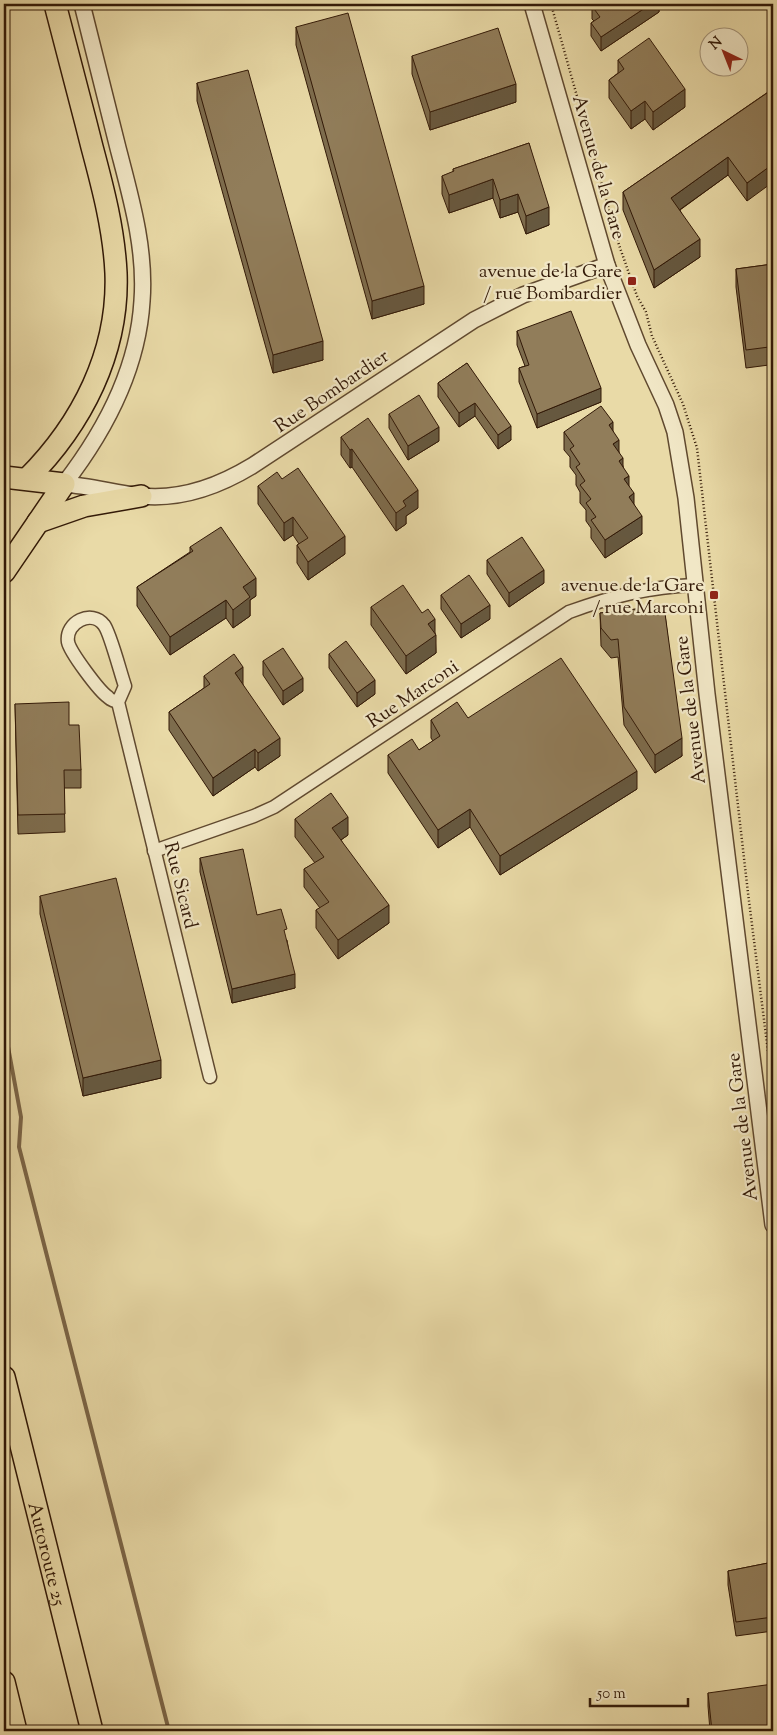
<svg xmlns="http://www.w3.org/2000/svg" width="777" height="1735" viewBox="0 0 777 1735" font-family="'Sorts Mill Goudy',serif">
	<rect width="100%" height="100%" fill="#e9daa7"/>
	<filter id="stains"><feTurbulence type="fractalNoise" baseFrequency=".004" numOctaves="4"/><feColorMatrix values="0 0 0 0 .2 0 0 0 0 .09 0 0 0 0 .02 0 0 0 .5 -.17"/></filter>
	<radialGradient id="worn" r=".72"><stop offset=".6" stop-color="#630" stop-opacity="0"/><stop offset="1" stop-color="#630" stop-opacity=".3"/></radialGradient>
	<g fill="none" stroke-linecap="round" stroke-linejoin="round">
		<path stroke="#7b6547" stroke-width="4" d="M 4,1025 L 21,1117 L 19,1147 L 169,1731"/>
		<g stroke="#60492f" stroke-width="15">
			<g id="minor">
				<path d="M 118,702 C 115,701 110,700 108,697 C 99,691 70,652 68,642 C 65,622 92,609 104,625 C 110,632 121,675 125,686 L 118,702 L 210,1077"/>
				<path d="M 154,851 L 254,816 L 274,807 L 569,612 C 613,596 649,587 695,585"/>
			</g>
		</g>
		<g stroke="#60492f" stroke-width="18">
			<g id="tertiary">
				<path d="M 532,4 L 607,265 L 638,345 L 666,405 L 675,432 L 686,498 L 707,694 L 773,1225"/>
				<path d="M 64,484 C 90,486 115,493 141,496 C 180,500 219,486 252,466 L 474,320 L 523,295 L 607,265"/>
				<path d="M 64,484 C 105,431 138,368 142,301 C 146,249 131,198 118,148 C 106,100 94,52 82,4"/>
			</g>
		</g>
		<g stroke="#321907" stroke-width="24">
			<g id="motorway">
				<path d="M 4,477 L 64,484 L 4,572"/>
				<path d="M 27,479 C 82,424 119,352 116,273 C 114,230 103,188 92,147 C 80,99 67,51 55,4"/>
				<path d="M 38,522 L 84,506 L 141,496"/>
				<path id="s1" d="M 4,1377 L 92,1731"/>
				<path d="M 4,1682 L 16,1731"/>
			</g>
		</g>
		<path stroke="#321907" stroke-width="2.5" stroke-dasharray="1 2.5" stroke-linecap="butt" d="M 551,4 L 619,245 L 637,296 L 646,312 L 652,336 L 683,404 L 697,448 L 748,893 L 773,1091"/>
		<use href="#minor" stroke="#f1e7c6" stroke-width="12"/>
		<use href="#tertiary" stroke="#f1e7c6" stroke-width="15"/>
		<use href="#motorway" stroke="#e9daa7" stroke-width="21"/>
	</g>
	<g fill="#7d6c4d" stroke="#321907">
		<path d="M 659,4 L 659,12 L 601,51 L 591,36 L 591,23 L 594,21 L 592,19 L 592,6 Z"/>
		<path d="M 296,27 L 424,304 L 372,319 L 296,45 Z"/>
		<path d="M 412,56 L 516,102 L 430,130 L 412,74 Z"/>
		<path d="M 618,60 L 685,107 L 653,130 L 645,119 L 631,129 L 609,98 L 609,80 L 618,73 Z"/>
		<path d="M 197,83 L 323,360 L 273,373 L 197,101 Z"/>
		<path d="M 773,85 L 747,201 L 728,175 L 680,210 L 700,257 L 654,288 L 623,210 L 623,192 L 768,92 L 768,88 Z"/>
		<path d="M 529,143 L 549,225 L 526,234 L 518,212 L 500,218 L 493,198 L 449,213 L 442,194 L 442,176 L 453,172 L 453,169 Z"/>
		<path d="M 773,264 L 773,400 L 769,365 L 746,368 L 736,287 L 736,269 Z"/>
		<path d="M 517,331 L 601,402 L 537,428 L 519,382 L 519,368 L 525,366 L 517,345 Z"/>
		<path d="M 467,363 L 511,440 L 498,449 L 475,416 L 459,427 L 438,397 L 438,383 Z"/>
		<path d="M 389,414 L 439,441 L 408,460 L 389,428 Z"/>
		<path d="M 613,431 L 642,534 L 605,558 L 591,538 L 591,528 L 586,521 L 586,510 L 580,503 L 580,492 L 576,485 L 576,475 L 570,467 L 570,457 L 564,450 L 564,432 Z"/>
		<path d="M 341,437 L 418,508 L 406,516 L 406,524 L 396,531 L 352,467 L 350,468 L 341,455 Z"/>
		<path d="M 282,479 L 345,554 L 308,580 L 297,563 L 297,545 L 299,544 L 293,535 L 284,541 L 258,504 L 258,486 Z"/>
		<path d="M 190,547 L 256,596 L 250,600 L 250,616 L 233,628 L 226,618 L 170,655 L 137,606 L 137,587 L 190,552 Z"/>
		<path d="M 487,560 L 544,583 L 509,607 L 487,574 Z"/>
		<path d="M 441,595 L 490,619 L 461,638 L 441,609 Z"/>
		<path d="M 664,606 L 682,756 L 655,773 L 624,725 L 618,657 L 611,658 L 601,646 L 600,613 Z"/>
		<path d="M 371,607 L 422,613 L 435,633 L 436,653 L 406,674 L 371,625 Z"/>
		<path d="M 329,654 L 375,694 L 357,707 L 329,668 Z"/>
		<path d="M 263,661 L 303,691 L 283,705 L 263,675 Z"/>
		<path d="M 204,676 L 243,685 L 280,756 L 258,771 L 255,767 L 213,796 L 169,730 L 169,712 L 204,688 Z"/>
		<path d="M 15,704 L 69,725 L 81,770 L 81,788 L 64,788 L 65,832 L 18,834 Z"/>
		<path d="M 468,718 L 637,789 L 500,875 L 470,827 L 438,848 L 388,773 L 388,755 L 419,750 L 433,741 L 431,738 L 431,720 Z"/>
		<path d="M 295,819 L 348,835 L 341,840 L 389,923 L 338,959 L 316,928 L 316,910 L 320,908 L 304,887 L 304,869 L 315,863 L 295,837 Z"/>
		<path d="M 200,858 L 257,915 L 287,940 L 295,988 L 232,1003 L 200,872 Z"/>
		<path d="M 40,896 L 161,1078 L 83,1096 L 40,914 Z"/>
		<path d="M 773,1562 L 773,1631 L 736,1636 L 728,1585 L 728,1571 Z"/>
		<path d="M 708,1693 L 773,1731 L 710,1731 L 708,1706 Z"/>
	</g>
	<g fill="#66583f" stroke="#321907">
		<path d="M 651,4 L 659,4 L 659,12 L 601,51 L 601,37 Z"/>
		<path d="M 516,84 L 516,102 L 430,130 L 430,112 Z"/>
		<path d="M 685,89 L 685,107 L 653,130 L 653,112 Z"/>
		<path d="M 645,101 L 645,119 L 631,129 L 631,111 Z"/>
		<path d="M 728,157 L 728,175 L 671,216 L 671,198 Z"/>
		<path d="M 773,164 L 773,182 L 747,201 L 747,183 Z"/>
		<path d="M 493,179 L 493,198 L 449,213 L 449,195 Z"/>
		<path d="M 518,194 L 518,212 L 500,218 L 500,200 Z"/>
		<path d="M 549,207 L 549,225 L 526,234 L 526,216 Z"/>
		<path d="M 700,239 L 700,257 L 654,288 L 654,270 Z"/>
		<path d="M 424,286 L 424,304 L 372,319 L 372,301 Z"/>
		<path d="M 323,341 L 323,360 L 273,373 L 273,355 Z"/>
		<path d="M 601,388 L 601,402 L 537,428 L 537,414 Z"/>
		<path d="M 475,403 L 475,416 L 459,427 L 459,413 Z"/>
		<path d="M 613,422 L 613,441 L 609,425 Z"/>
		<path d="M 511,426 L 511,440 L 498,449 L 498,435 Z"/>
		<path d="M 439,427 L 439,441 L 408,460 L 408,446 Z"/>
		<path d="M 619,440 L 619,458 L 613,444 Z"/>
		<path d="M 352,449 L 352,467 L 350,468 L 350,450 Z"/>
		<path d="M 623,458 L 623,476 L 619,461 Z"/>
		<path d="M 629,476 L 629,494 L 624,479 Z"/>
		<path d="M 418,490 L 418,508 L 406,516 L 406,524 L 396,531 L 396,513 L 403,501 Z"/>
		<path d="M 634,493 L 634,511 L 629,497 Z"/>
		<path d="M 642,516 L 642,534 L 605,558 L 605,540 Z"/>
		<path d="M 293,517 L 293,535 L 284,541 L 284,523 Z"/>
		<path d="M 345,536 L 345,554 L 308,580 L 308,562 Z"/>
		<path d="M 544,570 L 544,583 L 509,607 L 509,593 Z"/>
		<path d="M 256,578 L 256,596 L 250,600 L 250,616 L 233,628 L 233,610 L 243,587 Z"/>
		<path d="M 226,600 L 226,618 L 170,655 L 170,637 Z"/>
		<path d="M 490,605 L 490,619 L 461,638 L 461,624 Z"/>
		<path d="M 435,619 L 435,636 L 436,635 L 436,653 L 406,674 L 406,656 L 428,624 Z"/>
		<path d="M 243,667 L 243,685 L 235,673 Z"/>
		<path d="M 303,678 L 303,691 L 283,705 L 283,691 Z"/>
		<path d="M 375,680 L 375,694 L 357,707 L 357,693 Z"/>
		<path d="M 280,738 L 280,756 L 258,771 L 258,753 Z"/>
		<path d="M 682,738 L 682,756 L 655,773 L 655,755 Z"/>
		<path d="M 255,749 L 255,767 L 213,796 L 213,778 Z"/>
		<path d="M 637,771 L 637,789 L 500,875 L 500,856 Z"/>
		<path d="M 470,809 L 470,827 L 438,848 L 438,830 Z"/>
		<path d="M 348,817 L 348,835 L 332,846 L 332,828 Z"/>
		<path d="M 389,905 L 389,923 L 338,959 L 338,940 Z"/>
		<path d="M 295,974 L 295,988 L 232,1003 L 232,989 Z"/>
		<path d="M 161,1060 L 161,1078 L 83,1096 L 83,1078 Z"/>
	</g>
	<g fill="#917d5a" stroke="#321907">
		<path d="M 595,4 L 651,4 L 601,37 L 591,23 L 600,17 L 592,6 Z"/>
		<path d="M 348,13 L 424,286 L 372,301 L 296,27 Z"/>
		<path d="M 498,28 L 516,84 L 430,112 L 412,56 Z"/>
		<path d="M 649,38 L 685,89 L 653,112 L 645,101 L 631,111 L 609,80 L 624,69 L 618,60 Z"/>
		<path d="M 248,70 L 323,341 L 273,355 L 197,83 Z"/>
		<path d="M 773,85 L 773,164 L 747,183 L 728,157 L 671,198 L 700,239 L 654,270 L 623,192 L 770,91 L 768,88 Z"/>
		<path d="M 529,143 L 549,207 L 526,216 L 518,194 L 500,200 L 493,179 L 449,195 L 442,176 L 454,171 L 453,169 Z"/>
		<path d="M 773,264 L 773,382 L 769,347 L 746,350 L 736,269 Z"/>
		<path d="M 571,311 L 601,388 L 537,414 L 519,368 L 529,365 L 517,331 Z"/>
		<path d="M 467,363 L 511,426 L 498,435 L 475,403 L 459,413 L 438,383 Z"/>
		<path d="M 419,395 L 439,427 L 408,446 L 389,414 Z"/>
		<path d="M 601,406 L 613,422 L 609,425 L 619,440 L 613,444 L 623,458 L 619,461 L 629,476 L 624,479 L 634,493 L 629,497 L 642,516 L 605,540 L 591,520 L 596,517 L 586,503 L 591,499 L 580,485 L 585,481 L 576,467 L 580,464 L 570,449 L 574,446 L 564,432 Z"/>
		<path d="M 368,418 L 418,490 L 403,501 L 406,506 L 396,513 L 352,449 L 350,450 L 341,437 Z"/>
		<path d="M 298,468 L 345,536 L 308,562 L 297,545 L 308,538 L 293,517 L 284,523 L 258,486 L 277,472 L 282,479 Z"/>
		<path d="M 221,527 L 256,578 L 243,587 L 250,597 L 233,610 L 226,600 L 170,637 L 137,587 L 193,551 L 190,547 Z"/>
		<path d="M 522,537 L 544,570 L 509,593 L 487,560 Z"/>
		<path d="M 469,575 L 490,605 L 461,624 L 441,595 Z"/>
		<path d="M 403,585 L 422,613 L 428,609 L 435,619 L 428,624 L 436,635 L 406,656 L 371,607 Z"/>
		<path d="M 664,606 L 682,738 L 655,755 L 624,707 L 618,639 L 611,640 L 601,628 L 600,613 Z"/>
		<path d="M 346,641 L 375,680 L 357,693 L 329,654 Z"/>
		<path d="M 283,648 L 303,678 L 283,691 L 263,661 Z"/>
		<path d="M 234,654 L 243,667 L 235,673 L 280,738 L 258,753 L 255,749 L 213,778 L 169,712 L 210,684 L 204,676 Z"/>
		<path d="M 561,658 L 637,771 L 500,856 L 470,809 L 438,830 L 388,755 L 412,739 L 419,750 L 440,736 L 431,720 L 457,702 L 468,718 Z"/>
		<path d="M 69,702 L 69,725 L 79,725 L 81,770 L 64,770 L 65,814 L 18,815 L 15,704 Z"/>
		<path d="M 331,793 L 348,817 L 332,828 L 389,905 L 338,940 L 316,910 L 329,902 L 304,869 L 324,857 L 295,819 Z"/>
		<path d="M 243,849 L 257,915 L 281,909 L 287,929 L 284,930 L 295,974 L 232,989 L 200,858 Z"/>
		<path d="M 116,878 L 161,1060 L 83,1078 L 40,896 Z"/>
		<path d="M 773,1562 L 773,1617 L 736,1622 L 728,1571 Z"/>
		<path d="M 773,1684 L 773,1731 L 712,1731 L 708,1693 Z"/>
	</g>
	<g fill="#8f2418" stroke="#f1e7c6" stroke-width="2">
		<rect x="627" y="276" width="10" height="10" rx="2.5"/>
		<rect x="709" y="590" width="10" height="10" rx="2.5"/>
	</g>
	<g text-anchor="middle" stroke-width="4.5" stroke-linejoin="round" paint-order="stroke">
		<g font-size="19" fill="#321907" stroke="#f1e7c6">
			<text transform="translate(600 167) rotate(74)" y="7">Avenue de la Gare</text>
			<text transform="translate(331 390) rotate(-34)" y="7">Rue Bombardier</text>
			<text transform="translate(412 693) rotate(-34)" y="7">Rue Marconi</text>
			<text transform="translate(689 710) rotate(-97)" y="7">Avenue de la Gare</text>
			<text transform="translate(182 885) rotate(76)" y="7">Rue Sicard</text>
			<text transform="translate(741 1127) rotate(-97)" y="7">Avenue de la Gare</text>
			<text dy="7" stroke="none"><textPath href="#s1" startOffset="182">Autoroute 25</textPath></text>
		</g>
		<g font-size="19" fill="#321907" stroke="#f1e7c6" text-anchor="end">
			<text x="622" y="277">avenue de la Gare<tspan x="622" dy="22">/ rue Bombardier</tspan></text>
			<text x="704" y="591">avenue de la Gare<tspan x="704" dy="22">/ rue Marconi</tspan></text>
		</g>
	</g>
	<rect width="777" height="1735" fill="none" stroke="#e9daa7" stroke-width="20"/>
	<rect x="5" y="5" width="767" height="1725" fill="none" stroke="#321907" stroke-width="2.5"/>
	<rect x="10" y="10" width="757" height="1715" fill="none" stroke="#321907"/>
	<g transform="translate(724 52) rotate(317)"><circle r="24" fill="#f1e7c6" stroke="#a5957a"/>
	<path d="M0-4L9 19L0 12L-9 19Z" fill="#8f2418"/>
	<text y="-8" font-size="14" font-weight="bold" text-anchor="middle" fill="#321907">N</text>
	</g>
	<path d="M590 1698v8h98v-8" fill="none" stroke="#321907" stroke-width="2.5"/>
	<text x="597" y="1698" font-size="15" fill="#321907" stroke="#f1e7c6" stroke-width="4" paint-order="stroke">50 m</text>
	<rect width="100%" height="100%" filter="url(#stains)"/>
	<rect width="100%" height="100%" fill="url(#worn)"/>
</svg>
